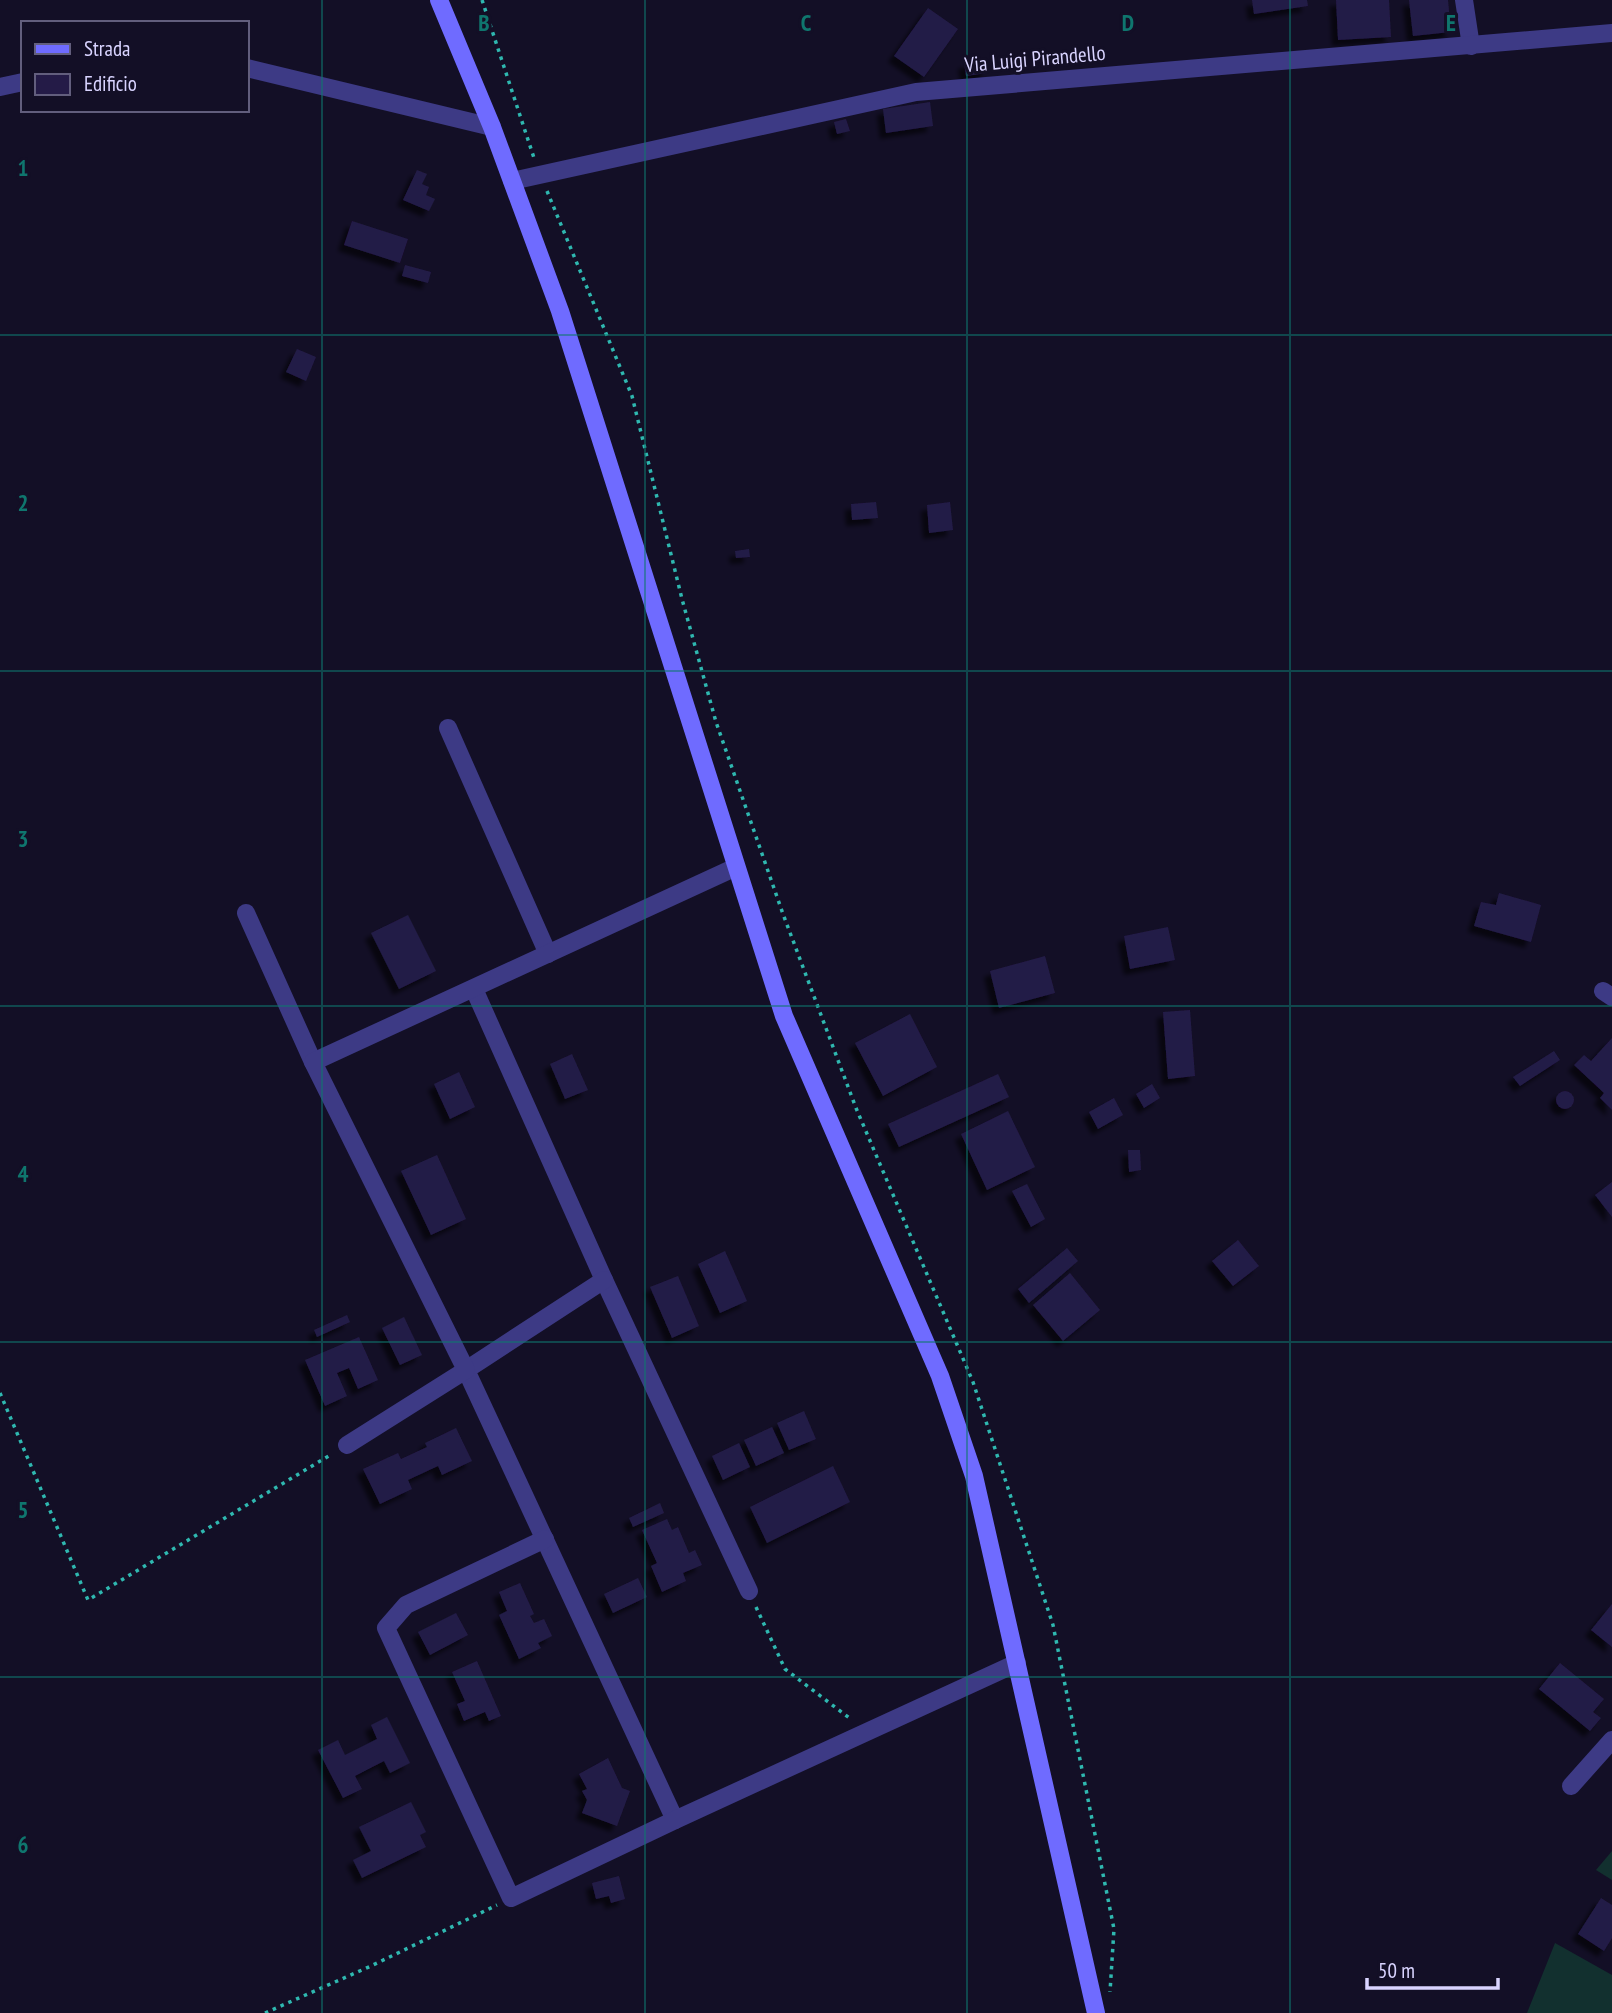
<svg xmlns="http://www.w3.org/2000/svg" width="1612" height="2013" viewBox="0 0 1612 2013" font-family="'PT Sans Narrow',sans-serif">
	<defs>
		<filter id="shadow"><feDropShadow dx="-6" dy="6" stdDeviation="2" flood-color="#0009"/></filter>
	</defs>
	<rect width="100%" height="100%" fill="#130f26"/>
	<g fill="#12302f">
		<path d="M 1612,1851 L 1612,1880 L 1596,1870 Z"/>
		<path d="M 1555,1943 L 1612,1975 L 1612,2013 L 1527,2013 Z"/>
	</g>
	<g fill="#241b47" filter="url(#shadow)">
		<path d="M 1252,0 L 1307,0 L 1308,6 L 1254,14 Z"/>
		<path d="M 1336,0 L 1389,0 L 1391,37 L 1338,40 Z"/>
		<path d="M 1409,0 L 1448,0 L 1451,32 L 1413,36 Z"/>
		<path d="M 928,8 L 958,29 L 924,77 L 894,56 Z"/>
		<path d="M 985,59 L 987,73 L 966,76 L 964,63 Z"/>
		<path d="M 930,102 L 933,126 L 886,133 L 883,109 Z"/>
		<path d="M 846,119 L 850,131 L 837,134 L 834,122 Z"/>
		<path d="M 417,170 L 427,174 L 422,184 L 429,187 L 426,195 L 435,199 L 429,211 L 403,200 Z"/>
		<path d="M 352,221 L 408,239 L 400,263 L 344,245 Z"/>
		<path d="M 405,265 L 431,272 L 428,283 L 402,276 Z"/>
		<path d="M 297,349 L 316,357 L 306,381 L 286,372 Z"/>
		<path d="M 876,502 L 878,518 L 852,520 L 851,504 Z"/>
		<path d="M 950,502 L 953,530 L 929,533 L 927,505 Z"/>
		<path d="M 749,549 L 750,557 L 736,558 L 735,551 Z"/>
		<path d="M 1499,893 L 1541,905 L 1531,942 L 1474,926 L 1481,902 L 1496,905 Z"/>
		<path d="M 408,915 L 436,971 L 399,989 L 371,933 Z"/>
		<path d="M 1168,927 L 1175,960 L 1130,969 L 1124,936 Z"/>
		<path d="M 1045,956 L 1055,993 L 999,1008 L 990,971 Z"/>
		<path d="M 1190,1010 L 1195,1076 L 1168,1079 L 1163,1012 Z"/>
		<path d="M 910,1014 L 937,1067 L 883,1096 L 855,1043 Z"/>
		<path d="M 1612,1038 L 1612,1110 L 1600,1098 L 1604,1093 L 1574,1065 L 1584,1055 L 1591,1061 Z"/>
		<path d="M 1554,1051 L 1560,1060 L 1520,1086 L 1513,1077 Z"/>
		<path d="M 572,1054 L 588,1090 L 565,1099 L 550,1064 Z"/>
		<path d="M 459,1072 L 475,1107 L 450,1119 L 434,1084 Z"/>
		<path d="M 998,1074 L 1009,1097 L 899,1147 L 888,1124 Z"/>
		<path d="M 1152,1084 L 1160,1098 L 1144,1108 L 1136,1094 Z"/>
		<circle cx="1565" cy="1100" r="9"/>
		<path d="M 1114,1098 L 1123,1115 L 1098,1129 L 1089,1112 Z"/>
		<path d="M 1008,1111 L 1035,1167 L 987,1190 L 961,1134 Z"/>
		<path d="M 1128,1150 L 1140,1150 L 1141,1170 L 1129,1172 Z"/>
		<path d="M 437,1155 L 466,1219 L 431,1235 L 401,1171 Z"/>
		<path d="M 1612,1182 L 1612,1217 L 1595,1195 Z"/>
		<path d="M 1027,1184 L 1045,1219 L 1031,1227 L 1012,1191 Z"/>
		<path d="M 1238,1240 L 1259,1266 L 1233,1286 L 1212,1261 Z"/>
		<path d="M 1067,1248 L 1078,1261 L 1029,1303 L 1018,1289 Z"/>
		<path d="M 725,1251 L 747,1301 L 720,1313 L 698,1264 Z"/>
		<path d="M 1070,1273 L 1100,1310 L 1063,1341 L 1033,1305 Z"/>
		<path d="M 678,1276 L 699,1326 L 672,1338 L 650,1287 Z"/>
		<path d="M 347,1315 L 350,1322 L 317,1337 L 314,1330 Z"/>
		<path d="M 404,1317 L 422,1355 L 400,1365 L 382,1328 Z"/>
		<path d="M 359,1337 L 378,1380 L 358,1389 L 349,1368 L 337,1373 L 347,1396 L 325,1406 L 305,1360 Z"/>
		<path d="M 804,1411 L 816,1439 L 789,1450 L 777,1423 Z"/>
		<path d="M 772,1427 L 784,1453 L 756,1466 L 744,1440 Z"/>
		<path d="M 456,1428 L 472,1461 L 442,1475 L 438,1466 L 408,1480 L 412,1489 L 380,1504 L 363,1469 L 398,1453 L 401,1459 L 427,1447 L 425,1443 Z"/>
		<path d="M 739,1443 L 750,1467 L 723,1480 L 712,1456 Z"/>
		<path d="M 833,1466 L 850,1502 L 767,1543 L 750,1507 Z"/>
		<path d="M 660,1503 L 664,1513 L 633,1527 L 629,1518 Z"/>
		<path d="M 667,1519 L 672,1530 L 678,1527 L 689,1553 L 695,1550 L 702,1565 L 683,1573 L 686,1581 L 662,1592 L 651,1566 L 657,1563 L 642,1530 Z"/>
		<path d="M 638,1578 L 647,1597 L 613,1613 L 604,1594 Z"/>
		<path d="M 520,1583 L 534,1614 L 530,1616 L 534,1623 L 544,1619 L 552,1636 L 538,1643 L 541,1648 L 519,1659 L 499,1615 L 507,1611 L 499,1592 Z"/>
		<path d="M 1612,1604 L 1612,1647 L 1591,1630 Z"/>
		<path d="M 456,1613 L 468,1635 L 430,1655 L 418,1632 Z"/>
		<path d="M 477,1661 L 501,1716 L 489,1721 L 485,1712 L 464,1721 L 457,1704 L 465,1701 L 452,1672 Z"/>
		<path d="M 1560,1663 L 1604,1699 L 1593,1712 L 1601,1718 L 1590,1731 L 1539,1689 Z"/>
		<path d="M 387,1717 L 410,1763 L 390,1773 L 384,1761 L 355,1776 L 362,1789 L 343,1798 L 318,1750 L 338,1740 L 345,1755 L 377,1739 L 371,1725 Z"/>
		<path d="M 608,1758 L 622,1788 L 630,1791 L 617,1826 L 582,1813 L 587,1800 L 582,1791 L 587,1789 L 579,1774 Z"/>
		<path d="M 411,1802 L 426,1832 L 420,1835 L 426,1847 L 362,1878 L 353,1860 L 371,1851 L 359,1827 Z"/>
		<path d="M 619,1876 L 625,1899 L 611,1903 L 609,1896 L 596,1899 L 592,1883 Z"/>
		<path d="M 1601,1898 L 1612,1905 L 1612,1938 L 1604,1951 L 1578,1934 Z"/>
	</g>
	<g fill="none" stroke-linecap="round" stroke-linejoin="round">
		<g stroke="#2fb8b0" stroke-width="3.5" stroke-dasharray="3.5 5" stroke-linecap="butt">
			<path d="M 482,0 L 535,161"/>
			<path d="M 547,191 L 632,396 L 682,599 L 716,722 L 783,914 L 856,1108 L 973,1382 L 1053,1625 L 1114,1929 L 1110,1992"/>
			<path d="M 0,1393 L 88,1600 L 332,1454"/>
			<path d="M 756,1607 L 785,1669 L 852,1720"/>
			<path d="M 265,2013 L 371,1966 L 497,1905"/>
		</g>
		<g stroke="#3d3a85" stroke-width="18">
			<path d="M 1464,0 L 1471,46"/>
			<path d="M 247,68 L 492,127"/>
			<path d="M 0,87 L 23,82"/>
			<path d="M 512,181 L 916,92 L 1612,33"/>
			<path d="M 448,728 L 548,954"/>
			<path d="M 246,913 L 313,1062"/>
			<path d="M 474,989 L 604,1280 L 749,1591"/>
			<path d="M 1603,991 L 1612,997"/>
			<path d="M 604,1280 L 466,1370 L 675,1820"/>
			<path d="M 347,1445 L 466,1370 L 313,1062 L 736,867"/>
			<path d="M 545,1539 L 406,1605 L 386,1628 L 511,1898 L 675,1820 L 1017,1663"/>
			<path d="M 1571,1786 L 1612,1740"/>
		</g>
		<path stroke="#6f6bff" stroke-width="18" d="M 439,0 L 492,127 L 560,311 L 784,1016 L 940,1376 L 974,1476 L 1096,2013"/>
	</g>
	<path fill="none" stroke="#0f766e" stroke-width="2" stroke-opacity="0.55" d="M 322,0 L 322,2013M 645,0 L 645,2013M 967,0 L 967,2013M 1290,0 L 1290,2013M 0,335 L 1612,335M 0,671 L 1612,671M 0,1006 L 1612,1006M 0,1342 L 1612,1342M 0,1677 L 1612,1677"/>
	<g text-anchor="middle" stroke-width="6" stroke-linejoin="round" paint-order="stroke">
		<g font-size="21" fill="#d9d4ff" stroke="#130f26">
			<text transform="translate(1035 59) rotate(-5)" y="7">Via Luigi Pirandello</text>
		</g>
	</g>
	<g font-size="23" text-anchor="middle" font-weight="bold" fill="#0f766e" stroke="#130f26" stroke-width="6" stroke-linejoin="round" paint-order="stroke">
		<text x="484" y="31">B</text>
		<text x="806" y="31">C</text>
		<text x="1128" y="31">D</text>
		<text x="1451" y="31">E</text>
		<text x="23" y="176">1</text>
		<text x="23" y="511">2</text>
		<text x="23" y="847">3</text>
		<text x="23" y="1182">4</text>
		<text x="23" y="1518">5</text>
		<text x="23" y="1853">6</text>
	</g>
	<rect x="21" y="21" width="228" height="91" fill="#130f26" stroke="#625e7d" stroke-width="2"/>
	<rect x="35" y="44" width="35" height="10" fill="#6f6bff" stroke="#625e7d" stroke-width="2"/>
	<text x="84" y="56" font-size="21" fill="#d9d4ff">Strada</text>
	<rect x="35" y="74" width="35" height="21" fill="#241b47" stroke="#625e7d" stroke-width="2"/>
	<text x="84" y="91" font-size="21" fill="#d9d4ff">Edificio</text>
	<path d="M1367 1978v10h131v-10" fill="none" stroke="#d9d4ff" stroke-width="3.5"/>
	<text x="1378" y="1978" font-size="21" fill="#d9d4ff" stroke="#130f26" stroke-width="5" paint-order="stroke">50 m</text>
</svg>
